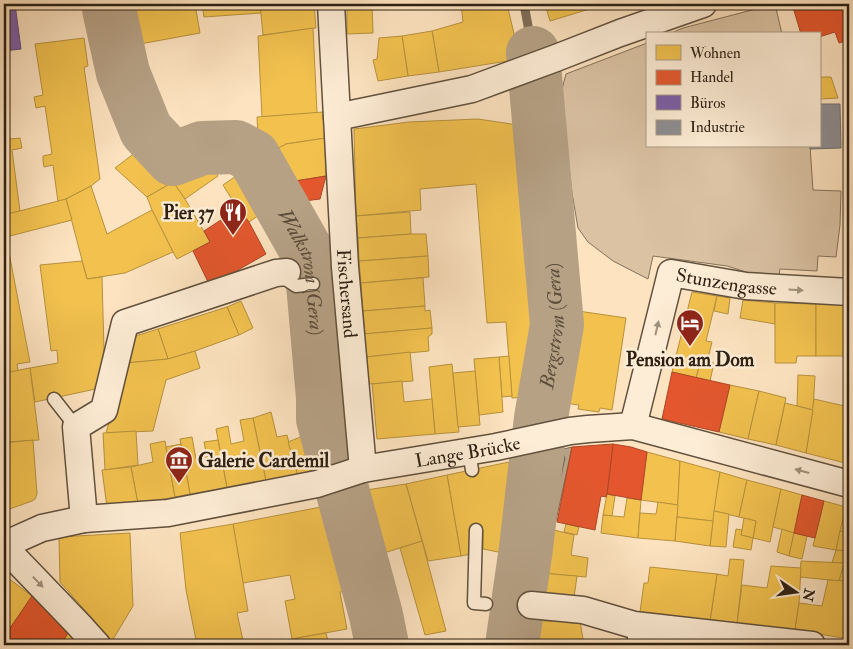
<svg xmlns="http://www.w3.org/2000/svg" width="853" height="649" viewBox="0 0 853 649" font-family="'IM FELL Double Pica',serif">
	<rect width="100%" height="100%" fill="#fde3c0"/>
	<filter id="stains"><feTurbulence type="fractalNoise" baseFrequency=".004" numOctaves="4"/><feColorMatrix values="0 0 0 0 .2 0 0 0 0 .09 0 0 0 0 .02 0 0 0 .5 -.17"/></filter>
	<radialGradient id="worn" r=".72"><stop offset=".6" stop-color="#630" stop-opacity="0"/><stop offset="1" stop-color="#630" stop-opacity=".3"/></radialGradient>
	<g fill="#dac2a3" stroke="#84715b">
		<path d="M 775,4 L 782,34 L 669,34 L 683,28 Z"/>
		<path d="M 647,43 L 647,146 L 810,146 L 813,190 L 841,191 L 840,225 L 836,257 L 818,256 L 817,271 L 780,269 L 778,282 L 727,266 L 653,256 L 648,279 L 613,261 L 588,242 L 578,228 L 572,193 L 565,134 L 562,89 L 566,74 Z"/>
	</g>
	<path fill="#b6a185" stroke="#7f6d57" d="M 572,447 L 554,530 L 532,601 L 527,612 L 522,645 L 502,645 L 506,630 L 505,611 L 508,555 L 516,511 L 509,462 Z"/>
	<g fill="#f2c14e" stroke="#b7913c">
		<path d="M 133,4 L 195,4 L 200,33 L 140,44 Z"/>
		<path d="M 202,4 L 260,4 L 261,13 L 204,17 Z"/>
		<path d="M 260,4 L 314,4 L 316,28 L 263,35 Z"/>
		<path d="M 347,4 L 372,4 L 373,33 L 347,34 Z"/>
		<path d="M 461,4 L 507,4 L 520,59 L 439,72 L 432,31 L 463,22 Z"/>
		<path d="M 545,4 L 606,4 L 550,21 Z"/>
		<path d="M 313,28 L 317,113 L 262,117 L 258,36 Z"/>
		<path d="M 432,31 L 439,72 L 408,76 L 402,36 Z"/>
		<path d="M 402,36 L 408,76 L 378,81 L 373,60 L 377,59 L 379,38 Z"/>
		<path d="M 84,38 L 88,66 L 84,67 L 100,179 L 91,186 L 66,199 L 58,202 L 53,165 L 44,167 L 43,161 L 43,156 L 52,154 L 45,106 L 36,108 L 34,97 L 43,95 L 35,44 Z"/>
		<path d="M 819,77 L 831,77 L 838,98 L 819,99 Z"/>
		<path d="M 4,88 L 10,139 L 20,138 L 22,148 L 12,150 L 20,211 L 4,215 Z"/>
		<path d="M 323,112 L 326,138 L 286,144 L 273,151 L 269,137 L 258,136 L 257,117 Z"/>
		<path d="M 478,119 L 518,125 L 519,139 L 528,138 L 540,292 L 545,292 L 547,319 L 540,320 L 538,340 L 542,340 L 539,359 L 527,397 L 512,398 L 506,322 L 487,323 L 476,184 L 420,189 L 421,210 L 356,216 L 354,129 L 409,122 Z"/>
		<path d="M 326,138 L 326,176 L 289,182 L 273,151 L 286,144 Z"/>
		<path d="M 140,149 L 173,182 L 147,197 L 115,168 Z"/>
		<path d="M 206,159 L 218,176 L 185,199 L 173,182 Z"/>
		<path d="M 245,170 L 271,207 L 249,222 L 238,209 L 223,185 Z"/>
		<path d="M 173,182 L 185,199 L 210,242 L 177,259 L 173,252 L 152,210 L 147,197 Z"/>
		<path d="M 91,186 L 107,234 L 152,210 L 173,252 L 125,273 L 87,279 L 66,199 Z"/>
		<path d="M 66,199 L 72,220 L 6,237 L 30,362 L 17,364 L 18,371 L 9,373 L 4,348 L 4,215 Z"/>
		<path d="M 410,212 L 411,234 L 358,238 L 356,216 Z"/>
		<path d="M 411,234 L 426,234 L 428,256 L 359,261 L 358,238 Z"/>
		<path d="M 428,256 L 429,277 L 361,283 L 359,261 Z"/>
		<path d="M 82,261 L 87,279 L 102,277 L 105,387 L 35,402 L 30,368 L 58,363 L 57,350 L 51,351 L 40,265 Z"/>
		<path d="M 419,278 L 423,278 L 425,306 L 363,311 L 361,283 Z"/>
		<path d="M 692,292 L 717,296 L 706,341 L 712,342 L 707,362 L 701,361 L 696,378 L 672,372 Z"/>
		<path d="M 717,296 L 730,298 L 728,314 L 714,311 Z"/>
		<path d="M 743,300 L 775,303 L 775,324 L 740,318 Z"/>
		<path d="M 241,301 L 253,328 L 239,335 L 227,307 Z"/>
		<path d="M 775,303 L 816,304 L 816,356 L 797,356 L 796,363 L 775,363 Z"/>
		<rect x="816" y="304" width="33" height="52"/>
		<path d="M 425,306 L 425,311 L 430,310 L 432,328 L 365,334 L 363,311 Z"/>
		<path d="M 227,307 L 239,335 L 195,351 L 168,359 L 158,329 Z"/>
		<path d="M 578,311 L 626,318 L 612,410 L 600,408 L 599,412 L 578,409 L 579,405 L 565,403 Z"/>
		<path d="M 432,328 L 432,334 L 428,337 L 429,351 L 366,357 L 362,334 Z"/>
		<path d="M 158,329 L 168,359 L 126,363 L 129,338 Z"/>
		<path d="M 4,348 L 9,373 L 4,373 Z"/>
		<path d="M 195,351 L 200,368 L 166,380 L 153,431 L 106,433 L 126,363 L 168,359 Z"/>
		<path d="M 410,352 L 413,381 L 368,384 L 366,357 Z"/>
		<path d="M 509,356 L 512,396 L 502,397 L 499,357 Z"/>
		<path d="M 499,357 L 503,412 L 479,415 L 474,359 Z"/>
		<path d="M 701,361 L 714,363 L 710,381 L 696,378 Z"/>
		<path d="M 452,364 L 459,432 L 435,434 L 429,367 Z"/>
		<path d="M 30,368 L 39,440 L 7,442 L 4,417 L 4,373 Z"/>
		<path d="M 475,371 L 480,425 L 458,427 L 453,373 Z"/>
		<path d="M 798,375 L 815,376 L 813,410 L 797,406 Z"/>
		<path d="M 402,381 L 404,402 L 432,399 L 435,434 L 377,439 L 372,384 Z"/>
		<path d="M 730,385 L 759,391 L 748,439 L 719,432 Z"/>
		<path d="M 759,391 L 786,398 L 776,445 L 748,439 Z"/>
		<path d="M 814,399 L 849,407 L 849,464 L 806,453 Z"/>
		<path d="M 785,403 L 813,410 L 806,453 L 776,445 Z"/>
		<path d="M 271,412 L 277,437 L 287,435 L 298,476 L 266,481 L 253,418 Z"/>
		<path d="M 253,418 L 266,481 L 227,488 L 216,429 L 228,426 L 231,444 L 244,441 L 240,420 Z"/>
		<path d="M 136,431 L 138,465 L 105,470 L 103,433 Z"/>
		<path d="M 308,434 L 321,471 L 298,476 L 288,442 Z"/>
		<path d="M 192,437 L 196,459 L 207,457 L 204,442 L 218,440 L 227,488 L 190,494 L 180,439 Z"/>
		<path d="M 33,440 L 37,494 L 35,499 L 32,501 L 4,511 L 4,443 Z"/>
		<path d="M 165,441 L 175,497 L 138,504 L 131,467 L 153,462 L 150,444 Z"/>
		<path d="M 181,444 L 190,494 L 175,497 L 166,447 Z"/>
		<path d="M 647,452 L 680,461 L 678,505 L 641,500 Z"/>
		<path d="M 680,461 L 720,472 L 713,521 L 677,517 Z"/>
		<path d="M 509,462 L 516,511 L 508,554 L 483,549 L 483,530 L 470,531 L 471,554 L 461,556 L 447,475 Z"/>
		<path d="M 131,467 L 138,504 L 107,507 L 102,470 Z"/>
		<path d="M 720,472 L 747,480 L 739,517 L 714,511 Z"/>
		<path d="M 447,475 L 461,556 L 428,561 L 406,484 Z"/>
		<path d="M 747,480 L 781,489 L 770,542 L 753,538 L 756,521 L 739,517 Z"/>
		<path d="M 406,484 L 422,541 L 384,553 L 366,490 Z"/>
		<path d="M 781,489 L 802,495 L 794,533 L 773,527 Z"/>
		<path d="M 607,494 L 615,496 L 612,516 L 603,515 Z"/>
		<path d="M 627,498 L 641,500 L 638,538 L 601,533 L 603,515 L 624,517 Z"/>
		<path d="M 824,501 L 846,507 L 836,550 L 813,546 Z"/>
		<path d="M 658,502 L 678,505 L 675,541 L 638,538 L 640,513 L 656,514 Z"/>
		<path d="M 326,506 L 347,591 L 340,592 L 347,629 L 292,639 L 285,601 L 295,599 L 290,575 L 243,583 L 233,524 Z"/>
		<path d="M 846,507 L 849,508 L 849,533 L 840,531 Z"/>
		<path d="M 714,511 L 729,514 L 726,547 L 710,546 Z"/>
		<path d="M 677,517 L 713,521 L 710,546 L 675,541 Z"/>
		<path d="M 744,518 L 756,521 L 753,538 L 741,535 Z"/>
		<path d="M 233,524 L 248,611 L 237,613 L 244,645 L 197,645 L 186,590 L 180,533 Z"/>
		<path d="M 566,524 L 579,527 L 577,535 L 564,532 Z"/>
		<path d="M 736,529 L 742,530 L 741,535 L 753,538 L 751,550 L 733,547 Z"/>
		<path d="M 782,529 L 794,533 L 789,556 L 777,552 Z"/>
		<path d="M 554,530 L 574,535 L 571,555 L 588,558 L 586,577 L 540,573 Z"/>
		<path d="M 840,531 L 849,533 L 849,543 L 847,551 L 836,550 Z"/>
		<path d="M 130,533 L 133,606 L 112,641 L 60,582 L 59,537 Z"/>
		<path d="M 794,533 L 807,536 L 802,559 L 789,556 Z"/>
		<path d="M 422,541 L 446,631 L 425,635 L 400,548 Z"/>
		<path d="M 836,550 L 847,551 L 844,563 L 832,563 Z"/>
		<path d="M 847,551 L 849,551 L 849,581 L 839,581 Z"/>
		<path d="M 730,559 L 744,560 L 737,624 L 710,621 L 717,574 L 728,576 Z"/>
		<path d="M 801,561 L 844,563 L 839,581 L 800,577 Z"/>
		<path d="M 771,566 L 801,568 L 799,603 L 795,630 L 737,624 L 742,585 L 767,588 Z"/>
		<path d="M 650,567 L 717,574 L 710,621 L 640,612 L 644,583 L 648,583 Z"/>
		<path d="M 540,573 L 577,576 L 573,605 L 532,602 Z"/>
		<path d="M 4,575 L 32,596 L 4,637 Z"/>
		<path d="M 828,580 L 849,581 L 849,639 L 795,630 L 799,603 L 822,606 Z"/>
		<path d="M 535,621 L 580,621 L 584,645 L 539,645 Z"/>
		<path d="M 69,631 L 80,645 L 61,645 Z"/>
		<path d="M 326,633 L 329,645 L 298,645 L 297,638 Z"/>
	</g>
	<g fill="#e4572e" stroke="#ad4626">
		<path d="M 792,4 L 849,4 L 849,40 L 839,43 L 835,32 L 819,37 L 819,34 L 801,34 Z"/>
		<path d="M 326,176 L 320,199 L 296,202 L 289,182 Z"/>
		<path d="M 238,209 L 249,222 L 266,254 L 210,286 L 193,251 L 210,242 L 204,231 Z"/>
		<path d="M 672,372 L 730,385 L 719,432 L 662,419 Z"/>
		<path d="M 613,444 L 631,447 L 647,452 L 641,500 L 607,494 Z"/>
		<path d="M 613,444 L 607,494 L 606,497 L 601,496 L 595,530 L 557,522 L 572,447 Z"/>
		<path d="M 802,495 L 824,501 L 815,538 L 794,533 Z"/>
		<path d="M 32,596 L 69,631 L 61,645 L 4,644 L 4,637 Z"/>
	</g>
	<path fill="#7b5ea7" stroke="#644b7b" d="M 4,4 L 15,4 L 21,49 L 4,51 Z"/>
	<path fill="#8d8d92" stroke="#706c6c" d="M 819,104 L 840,104 L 841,148 L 810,149 L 810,146 L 819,146 Z"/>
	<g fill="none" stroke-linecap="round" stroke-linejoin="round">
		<g stroke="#72604c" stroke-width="1">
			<path d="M 545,473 L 547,476 L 539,509 L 536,510 L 534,508 L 530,477 L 532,476 Z"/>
			<path d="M 520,596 L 517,594 L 520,556 L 527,511 L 522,472 L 524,470 L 555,463 L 557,466 L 543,527 L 522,594"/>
			<path d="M 507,645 L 511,630 L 510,611 L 513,555 L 521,511 L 515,467 L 517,465 L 563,455 L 565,458 L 549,529 L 529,591"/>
		</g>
		<path stroke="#7f6d57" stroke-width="9" d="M 524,4 L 533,53"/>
		<g stroke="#b6a185" stroke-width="54">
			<path id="s1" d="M 109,4 L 109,9 L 123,73 L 146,130 L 173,159 L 202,148 L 236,147 L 253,156 L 309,255 L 313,284 L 323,398 L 323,419 L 376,615 L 382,645"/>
			<path id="s2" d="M 512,645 L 526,548 L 541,418 L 557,325 L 533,53"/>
		</g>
		<g stroke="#61513e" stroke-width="15">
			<g id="service">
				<path d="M 278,274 L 296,286 L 313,284"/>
				<path d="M 54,399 L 76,427"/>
				<path d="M 469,451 L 472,470"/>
				<path d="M 476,530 L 474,603 L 486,604"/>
				<path d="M 634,645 L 634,625"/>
			</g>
		</g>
		<g stroke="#61513e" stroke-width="29">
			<g id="minor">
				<path id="s3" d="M 331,4 L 345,267 L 363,469"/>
				<path d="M 337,117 L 472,89 L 556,58 L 620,33 L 703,4"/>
				<path id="s4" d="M 633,426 L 671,273 L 746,286 L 849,292"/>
				<path d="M 84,519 L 76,427 L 104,410 L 125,323 L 276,273 L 287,272"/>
				<path id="s5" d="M 4,545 L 42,528 L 84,519 L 168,513 L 317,484 L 363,469 L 496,447 L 570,431 L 588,429 L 633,426 L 849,484"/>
				<path d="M 4,547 L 79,625 L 97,645"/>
				<path d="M 531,605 L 583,610 L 634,625 L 812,645"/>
			</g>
		</g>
		<use href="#service" stroke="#feedd6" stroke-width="12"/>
		<use href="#minor" stroke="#feedd6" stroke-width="26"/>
	</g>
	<defs><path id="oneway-solid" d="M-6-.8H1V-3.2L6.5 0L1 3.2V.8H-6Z" transform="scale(1.25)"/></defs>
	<g fill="#a0917e">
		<use href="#oneway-solid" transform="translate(796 290) rotate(4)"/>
		<use href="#oneway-solid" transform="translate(657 328) rotate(-77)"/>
		<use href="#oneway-solid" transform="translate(802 471) rotate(-165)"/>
		<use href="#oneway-solid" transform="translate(38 582) rotate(46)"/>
	</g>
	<defs>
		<g id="restaurant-pin" transform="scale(1.4375)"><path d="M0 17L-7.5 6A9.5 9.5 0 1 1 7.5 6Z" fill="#8f2418" stroke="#feedd6"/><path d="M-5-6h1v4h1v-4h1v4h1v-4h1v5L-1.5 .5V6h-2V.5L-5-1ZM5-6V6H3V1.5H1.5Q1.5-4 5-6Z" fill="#fff"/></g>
		<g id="hotel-pin" transform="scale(1.4375)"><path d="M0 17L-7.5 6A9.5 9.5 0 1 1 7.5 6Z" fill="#8f2418" stroke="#feedd6"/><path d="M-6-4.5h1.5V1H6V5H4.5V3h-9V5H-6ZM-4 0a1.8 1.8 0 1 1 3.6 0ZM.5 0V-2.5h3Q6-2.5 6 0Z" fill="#fff"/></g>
		<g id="museum-pin" transform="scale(1.4375)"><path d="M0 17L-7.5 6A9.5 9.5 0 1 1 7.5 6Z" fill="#8f2418" stroke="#feedd6"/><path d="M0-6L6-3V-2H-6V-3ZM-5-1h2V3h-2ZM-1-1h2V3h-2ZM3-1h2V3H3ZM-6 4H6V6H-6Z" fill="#fff"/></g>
	</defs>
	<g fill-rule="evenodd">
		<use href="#restaurant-pin" x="233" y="212"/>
		<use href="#hotel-pin" x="690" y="323"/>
		<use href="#museum-pin" x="179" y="460"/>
	</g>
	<g text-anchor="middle" stroke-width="5" stroke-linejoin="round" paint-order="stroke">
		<g font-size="19" font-weight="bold" fill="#2d2013" stroke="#feedd6" text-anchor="end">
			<text x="214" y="219">Pier 37</text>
			<text x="690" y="366" text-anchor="middle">Pension am Dom</text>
			<text x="198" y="467" text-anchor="start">Galerie Cardemil</text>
		</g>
		<g font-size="19" fill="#2d2013" stroke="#feedd6">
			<text dy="7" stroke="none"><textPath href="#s4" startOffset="214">Stunzengasse</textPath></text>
			<text dy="7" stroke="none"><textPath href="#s3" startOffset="290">Fischersand</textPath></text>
			<text dy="7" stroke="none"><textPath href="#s5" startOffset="475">Lange Brücke</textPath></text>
		</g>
		<g font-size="20" font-style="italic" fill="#5d4d3b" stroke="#feedd6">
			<text dy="7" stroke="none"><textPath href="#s1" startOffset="384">Walkstrom (Gera)</textPath></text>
			<text dy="7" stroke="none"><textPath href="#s2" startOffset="322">Bergstrom (Gera)</textPath></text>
		</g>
	</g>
	<rect width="853" height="649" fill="none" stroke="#fde3c0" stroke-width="20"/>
	<rect x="5" y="5" width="843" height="639" fill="none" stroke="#2d2013" stroke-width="2.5"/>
	<rect x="10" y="10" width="833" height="629" fill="none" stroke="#2d2013"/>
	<rect x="646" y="32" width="175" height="115" fill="#feedd6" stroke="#aa9b88"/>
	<rect x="656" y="45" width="25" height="15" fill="#f2c14e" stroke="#aa9b88"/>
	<text x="690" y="58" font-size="15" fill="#2d2013">Wohnen</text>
	<rect x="656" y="70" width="25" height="15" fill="#e4572e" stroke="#aa9b88"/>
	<text x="690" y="82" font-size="15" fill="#2d2013">Handel</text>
	<rect x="656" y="95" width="25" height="15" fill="#7b5ea7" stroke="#aa9b88"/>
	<text x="690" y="108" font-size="15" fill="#2d2013">Büros</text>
	<rect x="656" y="120" width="25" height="15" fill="#8d8d92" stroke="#aa9b88"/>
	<text x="690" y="132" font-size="15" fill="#2d2013">Industrie</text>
	<g transform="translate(796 592) rotate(103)" stroke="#feedd6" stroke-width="4" paint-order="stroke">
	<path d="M0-4L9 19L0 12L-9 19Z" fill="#2d2013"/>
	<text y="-8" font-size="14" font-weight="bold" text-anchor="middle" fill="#2d2013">N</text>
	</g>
	<rect width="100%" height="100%" filter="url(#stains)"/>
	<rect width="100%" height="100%" fill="url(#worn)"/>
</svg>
